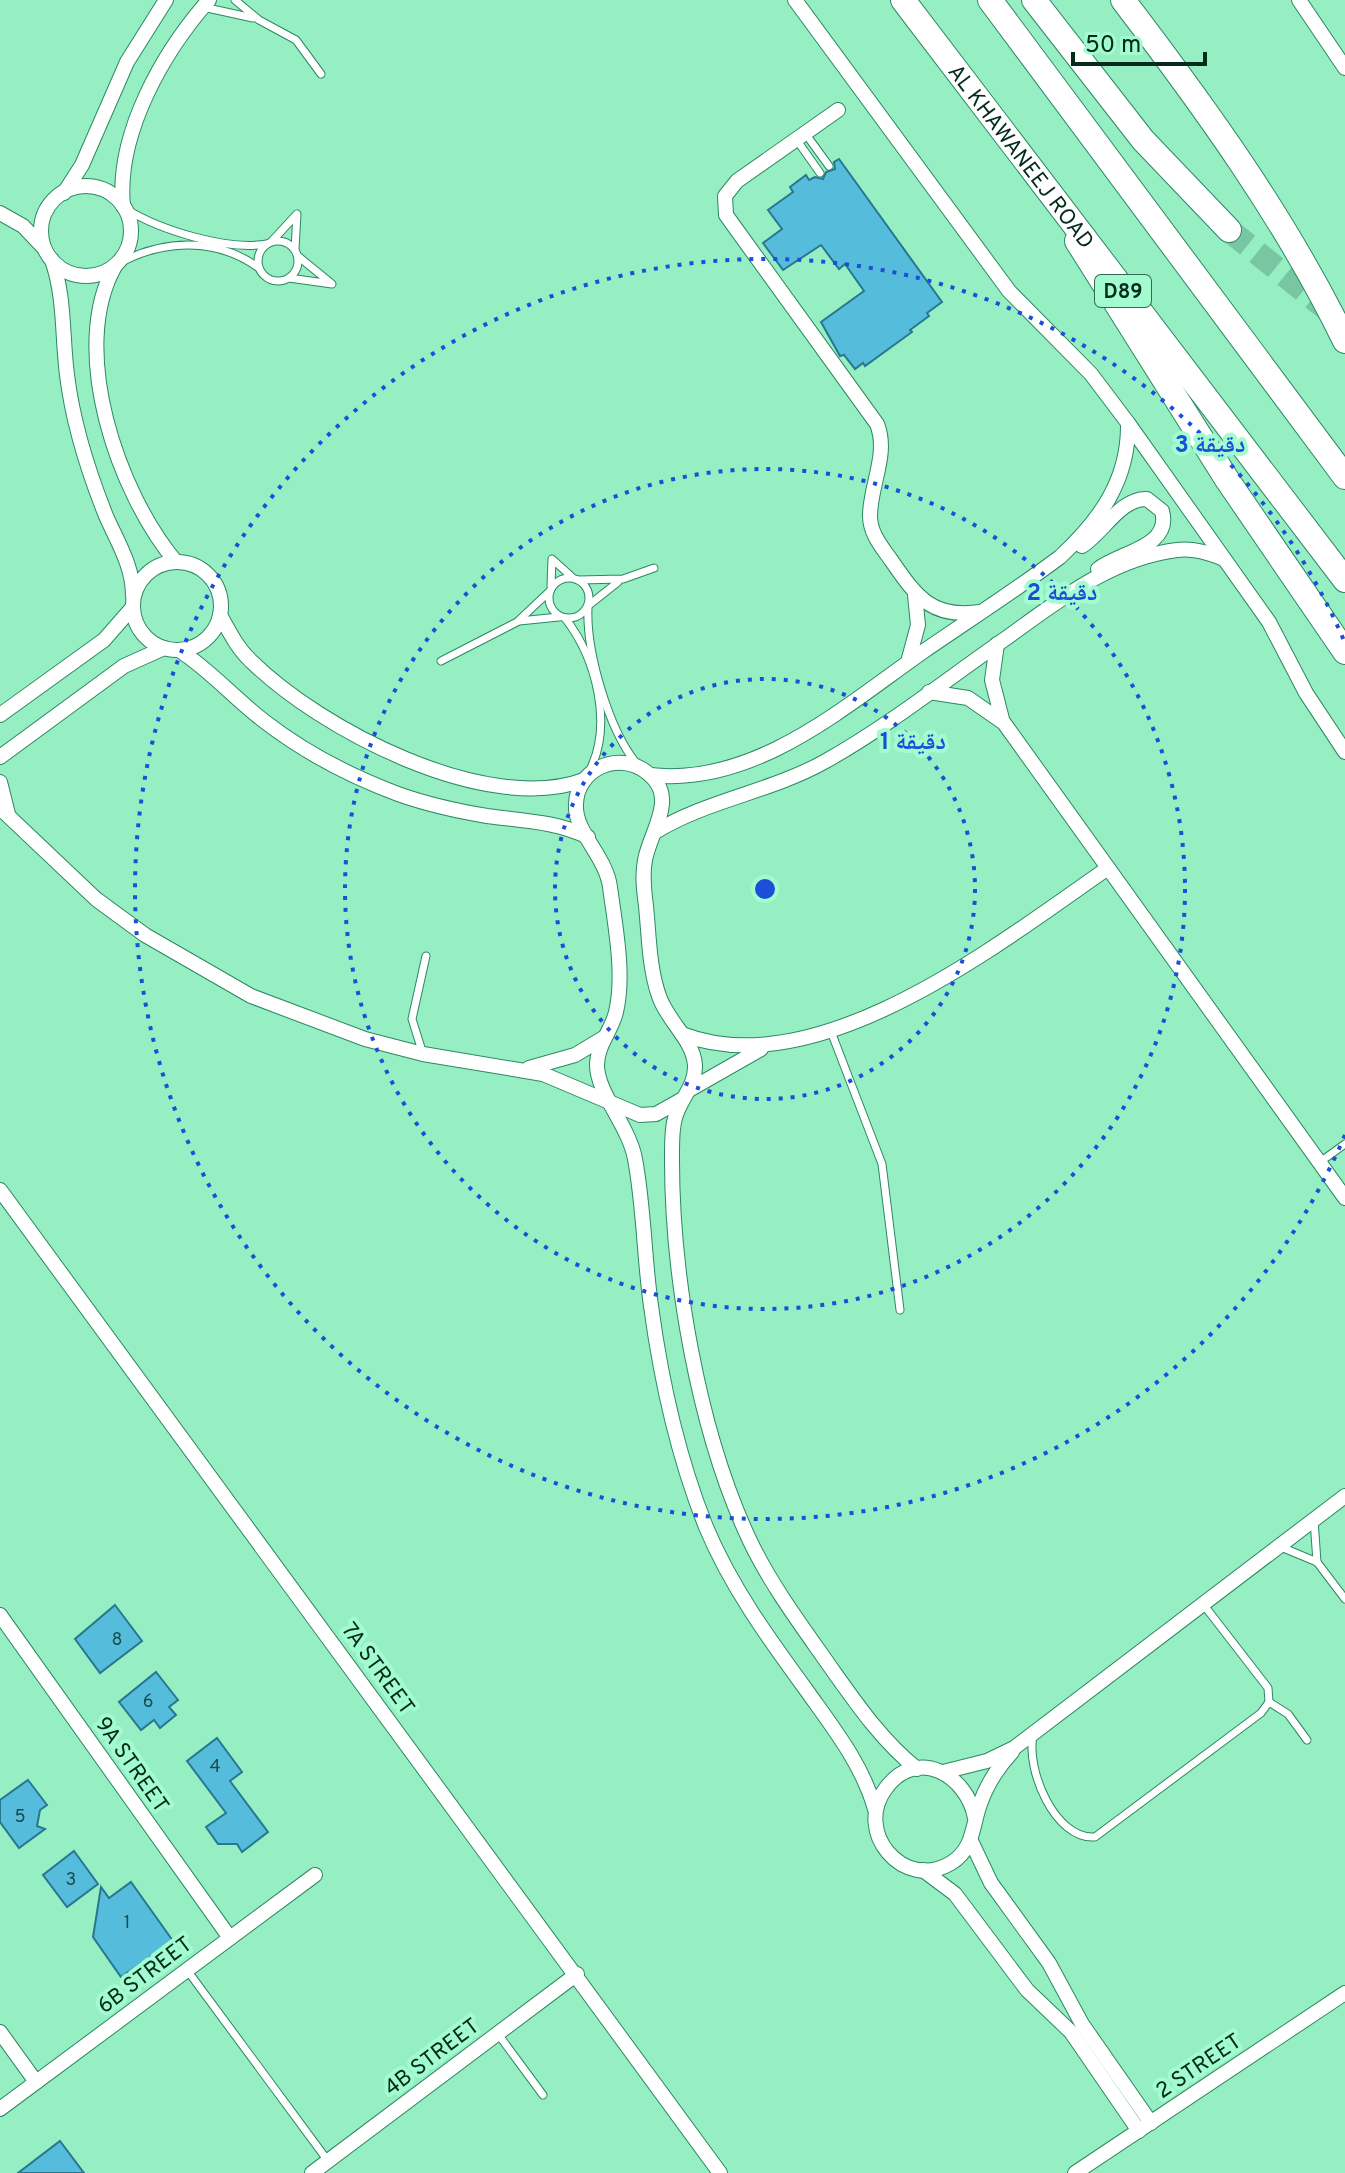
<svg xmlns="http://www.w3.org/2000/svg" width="1345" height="2173" viewBox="0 0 1345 2173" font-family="Overpass,'Noto Naskh Arabic',sans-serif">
	<rect width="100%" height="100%" fill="#96eec3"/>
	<g fill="#56bcdc" stroke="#27778f" stroke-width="2">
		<path d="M 839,159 L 942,302 L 927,313 L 929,316 L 910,330 L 912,332 L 865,366 L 863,363 L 855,369 L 844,355 L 840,356 L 821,322 L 864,291 L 845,264 L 839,269 L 821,245 L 783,270 L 763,243 L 782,229 L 768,210 L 793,192 L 790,187 L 806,175 L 809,180 L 815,177 L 823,179 L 826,172 L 835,169 L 834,162 Z"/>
		<path d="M 115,1605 L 142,1641 L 100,1673 L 75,1639 Z"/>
		<path d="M 156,1672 L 178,1700 L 169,1707 L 176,1715 L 160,1728 L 154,1720 L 141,1730 L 119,1702 Z"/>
		<path d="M 217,1738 L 242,1772 L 230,1781 L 268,1832 L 242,1852 L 237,1844 L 218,1844 L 206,1827 L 226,1813 L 187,1761 Z"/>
		<path d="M 28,1780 L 47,1805 L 40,1810 L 37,1826 L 45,1829 L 19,1848 L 0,1822 L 0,1800 Z"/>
		<path d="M 74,1851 L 98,1884 L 67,1907 L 43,1875 Z"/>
		<path d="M 131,1882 L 173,1941 L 121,1977 L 93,1937 L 101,1887 L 109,1898 Z"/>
		<path d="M 60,2141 L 84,2173 L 18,2173 Z"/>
	</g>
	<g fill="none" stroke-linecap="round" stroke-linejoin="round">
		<path stroke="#79c7a2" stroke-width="24" stroke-dasharray="24 12" stroke-linecap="butt" d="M 1229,230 L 1329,311"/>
		<g stroke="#2c8862" stroke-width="9">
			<g id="service">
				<path d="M 235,0 L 259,20 L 296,40 L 321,74"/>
				<path d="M 203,7 L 253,18"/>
				<path d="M 805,133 L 829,166"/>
				<path d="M 796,139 L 820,173"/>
				<path d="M 126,209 C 160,230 227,251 267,244"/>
				<circle cx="278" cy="261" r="20"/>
				<path d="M 272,241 L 297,214 L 295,249"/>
				<path d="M 118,264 C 163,239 216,237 259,268"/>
				<path d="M 289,278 L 332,284 L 299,257"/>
				<circle cx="569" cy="598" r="20"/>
				<path d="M 579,580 L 623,579 L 654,568"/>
				<path d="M 551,586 L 552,559 L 572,577"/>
				<path d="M 589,605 L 618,582"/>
				<path d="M 588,607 C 586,651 608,728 636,763"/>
				<path d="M 565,618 C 596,658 613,723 590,770"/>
				<path d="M 519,621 L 559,617"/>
				<path d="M 441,661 L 517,622 L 550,591"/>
				<path d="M 830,1029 L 882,1164 L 900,1310"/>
				<path d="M 423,1054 L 412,1019 L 426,956"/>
				<path d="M 1320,1162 L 1345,1144"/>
				<path d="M 1314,1520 L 1317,1562"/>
				<path d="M 1281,1547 L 1317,1562 L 1345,1599"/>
				<path d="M 1269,1702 L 1288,1714 L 1307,1740"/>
				<path d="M 1033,1736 C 1026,1770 1055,1840 1095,1837 L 1261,1713 L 1269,1702 L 1268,1688 L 1203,1604"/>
				<path d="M 187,1970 L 328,2161"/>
				<path d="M 498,2034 L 543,2095"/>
			</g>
		</g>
		<g stroke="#2c8862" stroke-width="16">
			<g id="minor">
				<path d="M 795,0 L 1009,291 L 1091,374 L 1128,423 L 1269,622 L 1306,693 L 1345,752"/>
				<path d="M 1299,0 L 1345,68"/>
				<path d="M 838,110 L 737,181 L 725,196 L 726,215 L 877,424 C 889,454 870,485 870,516 C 870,533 881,546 891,560 C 916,596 931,619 980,612"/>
				<circle cx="86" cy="231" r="45"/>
				<path d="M 64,193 L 82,165 L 127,62 L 166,0"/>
				<path d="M 123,206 C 116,134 163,52 209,0"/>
				<path d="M 0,213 L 23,226 L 43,247"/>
				<path d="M 52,260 C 65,297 62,336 67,375 C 73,424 88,471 106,516 C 118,543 133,566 133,596"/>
				<path d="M 115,266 C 68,349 118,493 176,562"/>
				<path d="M 1082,546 C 1103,533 1120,498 1147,499 L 1162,511 C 1172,547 1120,552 1098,569"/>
				<circle cx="177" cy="606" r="44"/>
				<path d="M 220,615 C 229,631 237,648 251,661 C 320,729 486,816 584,780"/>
				<path d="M 997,644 L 992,680 L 1002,719"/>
				<path d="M 179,650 C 210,670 234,698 264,721 C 304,752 350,776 398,794 C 426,804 457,811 487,816 C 522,821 555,821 588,837"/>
				<path d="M 908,662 L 918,625 L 915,595"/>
				<path d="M 929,692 L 968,698 L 1004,723 L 1345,1198"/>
				<path d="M 0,715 L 104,640 L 132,608"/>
				<path d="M 0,757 L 124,666 L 164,648"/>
				<path d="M 650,775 C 754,787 844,707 924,651 C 969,620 1016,590 1060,557 C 1100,520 1129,480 1128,423"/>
				<path d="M 0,782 L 8,814"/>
				<path d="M 0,808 L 96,899 L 145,935 L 251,996 L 365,1039 L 423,1054 L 543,1074 L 640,1115 L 656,1114 L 681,1100"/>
				<path d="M 655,832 C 707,800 770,792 824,762 C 887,727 946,680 1005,639 C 1058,601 1111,558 1177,550 C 1194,548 1209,553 1224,559"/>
				<path d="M 682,1034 C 818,1087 1001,942 1108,868"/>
				<path d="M 529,1068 L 575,1055 L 605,1037"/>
				<path d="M 689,1090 L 761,1049"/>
				<path d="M 0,1190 L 720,2173"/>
				<path d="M 0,1615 L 230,1938"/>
				<path d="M 943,1772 L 987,1761 L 1014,1748 L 1345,1496"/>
				<path d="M 875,1809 C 862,1764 834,1729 807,1691 C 769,1639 731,1587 706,1527 C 678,1457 661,1380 651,1306 C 644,1257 644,1207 635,1159 C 629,1126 597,1093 597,1065 C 597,1045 612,1030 616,1012 C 625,974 615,925 610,887 C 606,856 574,832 576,804 C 577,771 614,752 642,769 C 682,794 651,828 645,860 C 642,875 644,891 646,906 C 649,935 649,968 659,996 C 667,1021 693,1039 695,1065 C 696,1086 680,1099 675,1118 C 672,1128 672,1141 672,1152 C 671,1273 698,1431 750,1541 C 771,1585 801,1625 829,1665 C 856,1703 881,1740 917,1769"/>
				<path d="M 975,1818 C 967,1775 917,1746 886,1788 C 853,1831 903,1892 951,1863 C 974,1849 972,1826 980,1804 C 987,1784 998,1767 1012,1752"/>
				<path d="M 971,1841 L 991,1883 L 1049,1963 L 1082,2024 L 1151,2123"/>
				<path d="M 923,1870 L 955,1894 L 1027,1990 L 1071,2032 L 1139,2131"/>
				<path d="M 0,2032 L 36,2082"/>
				<path d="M 0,2109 L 315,1875"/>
				<path d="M 312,2173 L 577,1974"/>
				<path d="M 1075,2173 L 1345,1993"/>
			</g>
		</g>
		<g stroke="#2c8862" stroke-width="26">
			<g id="primary">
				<path d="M 1034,0 L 1143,140 L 1229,230"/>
				<path d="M 1077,241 L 1228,481 L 1345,652"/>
			</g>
		</g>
		<g stroke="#2c8862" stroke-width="26">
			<g id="trunk">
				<path id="s1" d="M 903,0 L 1345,580"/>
				<path d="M 990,0 L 1345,477"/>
				<path d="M 1123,0 C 1206,109 1285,218 1345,341"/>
			</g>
		</g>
		<use href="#service" stroke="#fff" stroke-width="7"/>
		<use href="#minor" stroke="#fff" stroke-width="14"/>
		<use href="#primary" stroke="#fff" stroke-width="24"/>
		<use href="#trunk" stroke="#fff" stroke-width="24"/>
	</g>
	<g fill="none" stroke="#1d4ed8" stroke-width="4" stroke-dasharray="4 8">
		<circle cx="765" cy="889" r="210"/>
		<circle cx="765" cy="889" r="420"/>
		<path d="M1345 1135A630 630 0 1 1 1345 643"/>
	</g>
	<g text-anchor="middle" stroke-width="8" stroke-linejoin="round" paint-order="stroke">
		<g font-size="18" fill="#184f4c">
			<text x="117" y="1645">8</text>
			<text x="148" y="1707">6</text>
			<text x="215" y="1772">4</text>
			<text x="20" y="1822">5</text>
			<text x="71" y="1885">3</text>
			<text x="127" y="1928">1</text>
		</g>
		<rect fill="#a3fcd0" stroke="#346a52" stroke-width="2" x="1095" y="275" width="56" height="32" rx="6"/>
		<g font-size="20" font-weight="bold" fill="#042b1c">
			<text x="1123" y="298">D89</text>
		</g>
		<g font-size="22" fill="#042b1c" stroke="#a3fcd0">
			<text dy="8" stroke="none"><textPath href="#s1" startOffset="196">AL KHAWANEEJ ROAD</textPath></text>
			<text transform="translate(379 1668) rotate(54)" y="8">7A STREET</text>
			<text transform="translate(133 1764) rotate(55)" y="8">9A STREET</text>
			<text transform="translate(144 1974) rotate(-37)" y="8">6B STREET</text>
			<text transform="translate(431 2056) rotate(-37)" y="8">4B STREET</text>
			<text transform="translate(1198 2065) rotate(-34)" y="8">2 STREET</text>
		</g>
	</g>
	<circle cx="765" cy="889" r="12" fill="#1d4ed8" stroke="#a3fcd0" stroke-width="4"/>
	<g font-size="24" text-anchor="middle" font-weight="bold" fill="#1d4ed8" stroke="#a3fcd0" stroke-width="8" stroke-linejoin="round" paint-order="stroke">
		<text x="1210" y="452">3 دقيقة</text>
		<text x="1062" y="600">2 دقيقة</text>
		<text x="913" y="749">1 دقيقة</text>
	</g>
	<path d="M1073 52v12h132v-12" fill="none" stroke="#042b1c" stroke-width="4"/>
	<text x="1085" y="52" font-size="24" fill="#042b1c" stroke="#a3fcd0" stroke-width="6" paint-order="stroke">50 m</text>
</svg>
